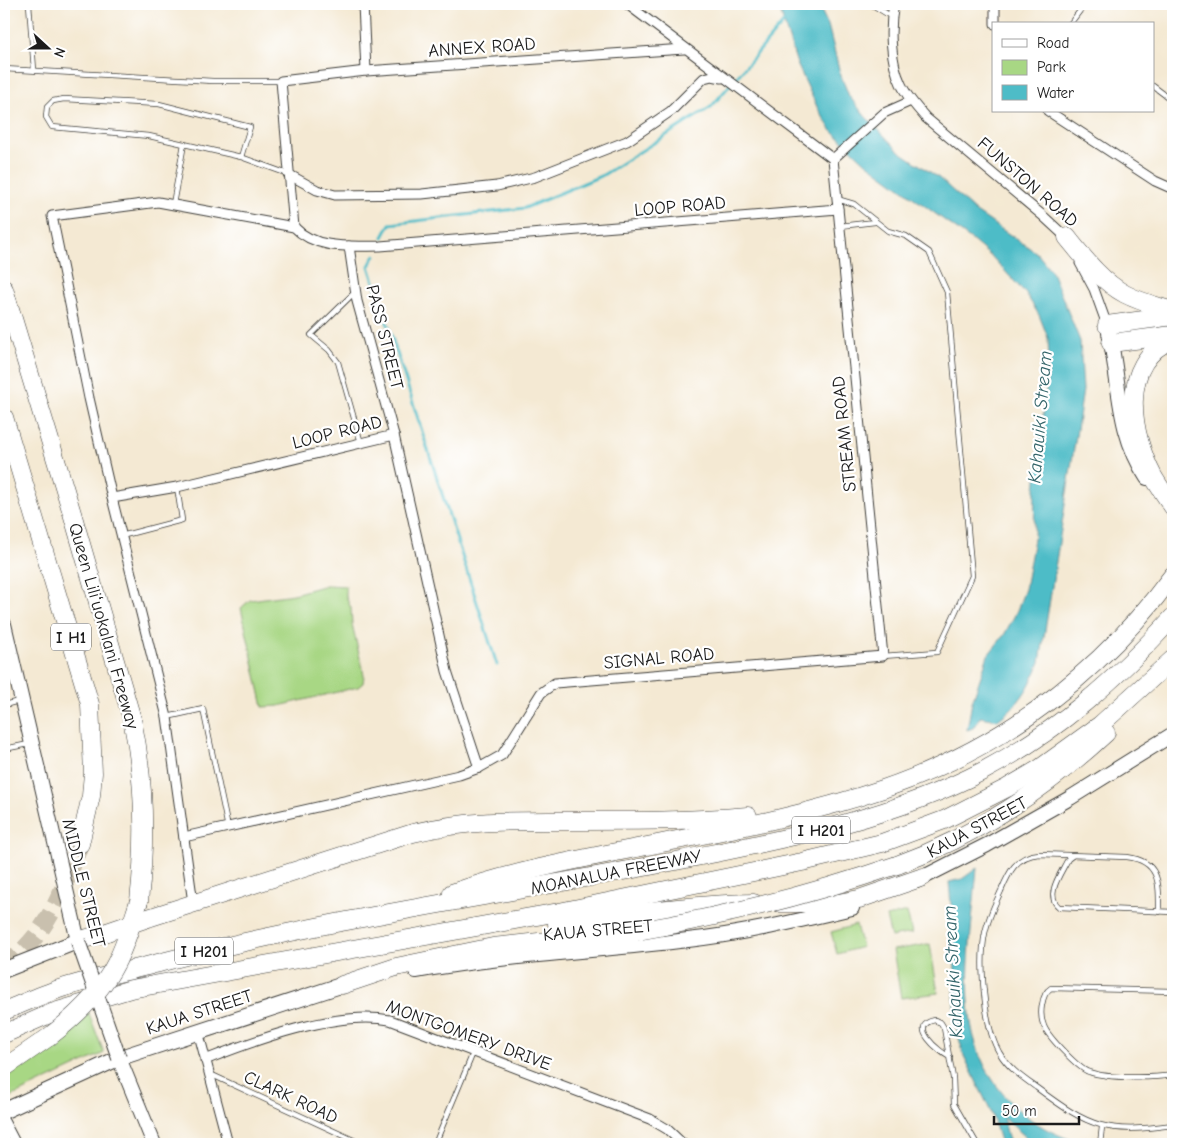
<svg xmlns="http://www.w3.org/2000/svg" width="1177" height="1148" viewBox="0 0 1177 1148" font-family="'Comic Neue',sans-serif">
	<rect width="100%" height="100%" fill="#fff"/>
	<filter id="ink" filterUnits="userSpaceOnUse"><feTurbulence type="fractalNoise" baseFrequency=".02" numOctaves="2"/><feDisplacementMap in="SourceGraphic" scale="10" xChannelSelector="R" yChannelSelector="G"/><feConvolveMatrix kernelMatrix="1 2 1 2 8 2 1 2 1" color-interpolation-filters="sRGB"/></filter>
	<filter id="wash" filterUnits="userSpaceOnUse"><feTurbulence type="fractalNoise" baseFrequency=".0096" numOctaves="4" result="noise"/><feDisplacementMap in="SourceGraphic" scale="20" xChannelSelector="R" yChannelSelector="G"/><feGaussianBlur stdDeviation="1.12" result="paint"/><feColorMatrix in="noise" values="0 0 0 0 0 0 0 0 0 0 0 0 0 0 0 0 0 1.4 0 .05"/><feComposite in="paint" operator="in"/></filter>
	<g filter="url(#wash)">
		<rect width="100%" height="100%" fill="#f4e9d3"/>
		<g fill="#a8d784" stroke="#627a50">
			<path d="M 326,585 L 346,586 L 346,597 L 351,608 L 352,624 L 364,675 L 363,683 L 358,687 L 279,706 L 263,707 L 241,608 L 250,600 L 294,594 Z"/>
			<path d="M 907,912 L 912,933 L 891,937 L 886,917 Z"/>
			<path d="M 856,925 L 862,947 L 837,954 L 831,932 Z"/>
			<path d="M 930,944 L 938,993 L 901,998 L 893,950 Z"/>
			<path d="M 88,1011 L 104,1053 L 4,1100 L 4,1076 Z"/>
		</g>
		<g fill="#4ebcc7" stroke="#356c72">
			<path d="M 778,4 L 818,4 L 828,25 L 840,73 L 849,96 L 865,116 L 899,151 L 939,178 L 976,212 L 1037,253 L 1052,272 L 1080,341 L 1083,390 L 1079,417 L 1040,662 C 1029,688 1021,703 998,720 L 980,717 L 973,728 L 967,730 L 972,702 L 988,655 L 1004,635 L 1016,613 L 1025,589 L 1034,539 L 1035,489 L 1049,363 L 1048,338 L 1039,315 L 1026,294 L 993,258 L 974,242 L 866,163 L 831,130 L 818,109 L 797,64 Z"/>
			<path d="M 977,868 C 973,918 964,973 971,1023 C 981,1085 1027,1131 1087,1144 L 1034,1144 L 1003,1117 L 1010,1144 L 1001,1144 L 991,1112 L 964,1056 L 957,1031 L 954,1006 L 955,950 L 949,882 L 962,879 Z"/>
		</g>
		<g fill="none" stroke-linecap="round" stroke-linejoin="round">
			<g stroke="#4ebcc7" stroke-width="3">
				<path d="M 383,237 L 390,224 L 525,208 L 603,175 L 711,107 L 785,21"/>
				<path d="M 375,255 L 369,266 L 497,665"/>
			</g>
		</g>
	</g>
	<g filter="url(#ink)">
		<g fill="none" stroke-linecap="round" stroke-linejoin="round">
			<path stroke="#c9c0ae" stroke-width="18" stroke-dasharray="18 9" stroke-linecap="butt" d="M 4,967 C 49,932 61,896 80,844"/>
			<g stroke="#3c3b37" stroke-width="6">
				<g id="lane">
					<path d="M 29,4 L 34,70"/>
					<path d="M 871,4 L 892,17"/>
					<path d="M 1070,24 L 1085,4"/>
					<path d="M 4,69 L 213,81 L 281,81"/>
					<path d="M 1153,86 L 1173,101"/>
					<path d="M 241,157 L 149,136 L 52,127 L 46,117 L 47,107 L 53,101 L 64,99 L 159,104 L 250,127 L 241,157 L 288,174"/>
					<path d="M 837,199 L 854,204 L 888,231 L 906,236 L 929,252 L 947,292 L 972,576 L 937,652 L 883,656"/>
					<path d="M 173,204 L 184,144"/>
					<path d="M 840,226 L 875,222"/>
					<path d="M 355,292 L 311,335 L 329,350 L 338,362 L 361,443"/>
					<path d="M 121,536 L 182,520 L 177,487"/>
					<path d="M 4,705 L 19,701"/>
					<path d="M 167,717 L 203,709 L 228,828"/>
					<path d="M 4,749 L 29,744"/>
					<path d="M 1072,856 L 1068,859 C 1062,872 1044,895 1059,907 L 1173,912"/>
					<path d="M 1159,912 C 1159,885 1161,861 1127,857 L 1039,854 C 1016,856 1009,872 1001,891 C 995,904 988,918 985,933 C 979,962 984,1027 999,1052 C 1008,1068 1023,1078 1037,1088 C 1090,1128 1107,1134 1173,1125"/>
					<path d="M 1173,991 L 1051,988 C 1041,994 1039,1016 1044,1026 C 1048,1037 1079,1069 1089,1072 C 1109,1079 1153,1078 1173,1075"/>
					<path d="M 950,1057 C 939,1052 907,1025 935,1020 L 941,1023 L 944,1028 L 953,1078 L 954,1104 L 977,1144"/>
					<path d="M 210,1074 L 362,1144"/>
					<path d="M 435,1144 L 473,1053"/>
					<path d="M 1100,1144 L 1102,1127"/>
				</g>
			</g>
			<g stroke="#3c3b37" stroke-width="11">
				<g id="street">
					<path d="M 363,4 L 366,71"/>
					<path d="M 894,4 C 889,28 890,61 901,84 C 907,97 917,108 926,118 L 1042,215 L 1069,240"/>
					<path d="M 995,24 L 995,4"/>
					<path d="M 1048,111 L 1155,181 L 1173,189"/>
					<path d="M 833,159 L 884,113 L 911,101"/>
					<path d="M 288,174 L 317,190 L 335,195 L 422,194 L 497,186 L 535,177 L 627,141 L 671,111 L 704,78 L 712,76 L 722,78"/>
					<path d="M 294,227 L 281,81 L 366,71 L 684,49"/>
					<path d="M 349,246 L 357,301 L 394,435"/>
					<path d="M 1080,263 L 1094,289 L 1107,325"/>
					<path d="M 112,498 L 89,398 L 52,216 L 158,202 L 294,227 C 316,250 350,246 380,246 L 838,209"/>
					<path d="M 184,837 L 459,775 L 479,768 L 502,755 L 541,693 L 555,683 L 883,656 L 833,159 L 627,4"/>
					<path d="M 193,903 L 167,717 L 112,498 L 177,487 L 394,435 L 447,671 L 479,768"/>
					<path d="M 198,1031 L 228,1144"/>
					<path d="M 205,1060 C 255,1040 336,1010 390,1020 L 650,1119 L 667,1129 L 683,1144"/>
					<path d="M 4,1121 L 16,1144"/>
				</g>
			</g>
			<g stroke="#3c3b37" stroke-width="16">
				<g id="secondary">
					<path d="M 1109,333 C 1121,386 1116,430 1147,478"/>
					<path d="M 4,624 L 78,941"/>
					<path d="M 916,881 L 987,845 L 1070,798 L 1173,734"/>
					<path d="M 416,971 C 507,955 597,951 688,940 C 743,934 798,921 852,908"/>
					<path d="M 119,1058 L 154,1144"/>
				</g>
			</g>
			<g stroke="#3c3b37" stroke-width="17">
				<g id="primary">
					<path d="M 4,970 L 78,941"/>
					<path d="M 4,1111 L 119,1058 L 342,985"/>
				</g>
			</g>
			<g stroke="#3c3b37" stroke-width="19">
				<g id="highway">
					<path d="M 1067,237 C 1084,258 1101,281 1125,294 C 1140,302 1157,306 1173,311"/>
					<path d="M 4,289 L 72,513 L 132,719 C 145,780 146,840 139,901"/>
					<path d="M 1107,325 L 1173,316"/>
					<path d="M 1173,339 C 1117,362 1131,435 1154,478 C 1160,488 1167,498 1173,507"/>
					<path d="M 1111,343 L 1173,335"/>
					<path d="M 4,417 L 90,704 L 93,773 L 91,796 L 80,844"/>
					<path d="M 897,865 C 974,837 1046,789 1106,733"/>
					<path d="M 452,893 C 520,869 592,857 662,843 C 735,829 813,813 883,789 C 1002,748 1099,675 1173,575"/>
					<path d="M 780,903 L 838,903 L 859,899 L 923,877"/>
					<path d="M 148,918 L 413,833 C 471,819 522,821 580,821 C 636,821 692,821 748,816"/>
					<path d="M 557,924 C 622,915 688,904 754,903"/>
					<path d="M 78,941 L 107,932"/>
					<path d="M 342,985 L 396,967 L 493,947 L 637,931"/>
					<path d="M 4,1011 C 21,1004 39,996 56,990 C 92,978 130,971 166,961 C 336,917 509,894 681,860 C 784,839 888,820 983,771 C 1058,731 1116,680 1173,617"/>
					<path d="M 4,1034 L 54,1012 L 131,989 L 559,912 L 802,862 L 882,843 L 944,820 L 1007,788 L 1039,769 L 1100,725 L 1173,659"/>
					<path d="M 4,1068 L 49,1037"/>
				</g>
			</g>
			<use href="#lane" stroke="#fff" stroke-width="4.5"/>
			<use href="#street" stroke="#fff" stroke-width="9"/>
			<use href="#secondary" stroke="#fff" stroke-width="14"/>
			<use href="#primary" stroke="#fff" stroke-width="15"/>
			<use href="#highway" stroke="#fff" stroke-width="18"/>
			<g stroke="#3c3b37" stroke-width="16" stroke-linecap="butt">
				<path id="secondary-bridge" d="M 78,941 L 119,1058"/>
			</g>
			<g stroke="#3c3b37" stroke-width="19" stroke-linecap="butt">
				<g id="highway-bridge">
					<path d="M 637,931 C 727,916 810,895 897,865"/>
					<path d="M 107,932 L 148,918"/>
					<path d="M 49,1037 C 75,1017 101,993 116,963 C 126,944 132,922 139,901"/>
				</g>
			</g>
			<use href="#secondary-bridge" stroke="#fff" stroke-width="14"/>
			<use href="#highway-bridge" stroke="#fff" stroke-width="18"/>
		</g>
	</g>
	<g text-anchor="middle" stroke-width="4.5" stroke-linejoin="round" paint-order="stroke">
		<g fill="#fff" stroke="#606060" stroke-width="1">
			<rect x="51" y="623.5" width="40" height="27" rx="4"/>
			<rect x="792" y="816.5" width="58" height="27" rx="4"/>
			<rect x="175" y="937.5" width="58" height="27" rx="4"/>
		</g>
		<g font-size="16" font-weight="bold" fill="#1c1c1c">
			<text x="71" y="643">I H1</text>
			<text x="821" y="836">I H201</text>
			<text x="204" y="957">I H201</text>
		</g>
		<g font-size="18" fill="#1c1c1c" stroke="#fff">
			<text transform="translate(482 47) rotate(-4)" y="6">ANNEX ROAD</text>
			<text transform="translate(1028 182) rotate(41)" y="6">FUNSTON ROAD</text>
			<text transform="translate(680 206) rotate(-5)" y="6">LOOP ROAD</text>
			<text transform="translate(385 337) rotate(76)" y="6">PASS STREET</text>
			<text transform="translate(337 432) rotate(-14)" y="6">LOOP ROAD</text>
			<text transform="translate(844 434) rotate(-96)" y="6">STREAM ROAD</text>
			<text transform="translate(104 626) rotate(74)" y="6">Queen Liliʻuokalani Freeway</text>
			<text transform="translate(659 658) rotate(-5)" y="6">SIGNAL ROAD</text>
			<text transform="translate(977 827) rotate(-28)" y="6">KAUA STREET</text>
			<text transform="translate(616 872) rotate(-11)" y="6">MOANALUA FREEWAY</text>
			<text transform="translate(84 883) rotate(76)" y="6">MIDDLE STREET</text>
			<text transform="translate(598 930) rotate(-5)" y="6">KAUA STREET</text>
			<text transform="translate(199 1012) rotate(-18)" y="6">KAUA STREET</text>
			<text transform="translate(469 1035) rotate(20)" y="6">MONTGOMERY DRIVE</text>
			<text transform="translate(291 1097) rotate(25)" y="6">CLARK ROAD</text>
		</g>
		<g font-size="19" font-style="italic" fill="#326469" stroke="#fff">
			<text transform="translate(1039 417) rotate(-85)" y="7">Kahauiki Stream</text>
			<text transform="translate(952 972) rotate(-93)" y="7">Kahauiki Stream</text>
		</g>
	</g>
	<rect width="1177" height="1148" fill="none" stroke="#fff" stroke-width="20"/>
	<rect x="992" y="22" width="162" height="90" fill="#ffffff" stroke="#a4a4a4"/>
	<rect x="1002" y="39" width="25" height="8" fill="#ffffff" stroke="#a4a4a4"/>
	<text x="1037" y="48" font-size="15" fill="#1c1c1c">Road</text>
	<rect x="1002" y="60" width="25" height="15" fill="#a8d784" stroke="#a4a4a4"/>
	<text x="1037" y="72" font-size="15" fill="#1c1c1c">Park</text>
	<rect x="1002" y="85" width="25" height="15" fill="#4ebcc7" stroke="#a4a4a4"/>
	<text x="1037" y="98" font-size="15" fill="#1c1c1c">Water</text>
	<g transform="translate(48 48) rotate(111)" stroke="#ffffff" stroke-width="4" paint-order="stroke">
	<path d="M0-4L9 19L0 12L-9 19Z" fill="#1c1c1c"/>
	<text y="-8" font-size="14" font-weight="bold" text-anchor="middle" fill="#1c1c1c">N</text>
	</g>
	<path d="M994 1116v8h85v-8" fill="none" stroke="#1c1c1c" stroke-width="2.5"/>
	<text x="1002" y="1116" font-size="15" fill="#1c1c1c" stroke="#ffffff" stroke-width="4" paint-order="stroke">50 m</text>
</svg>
